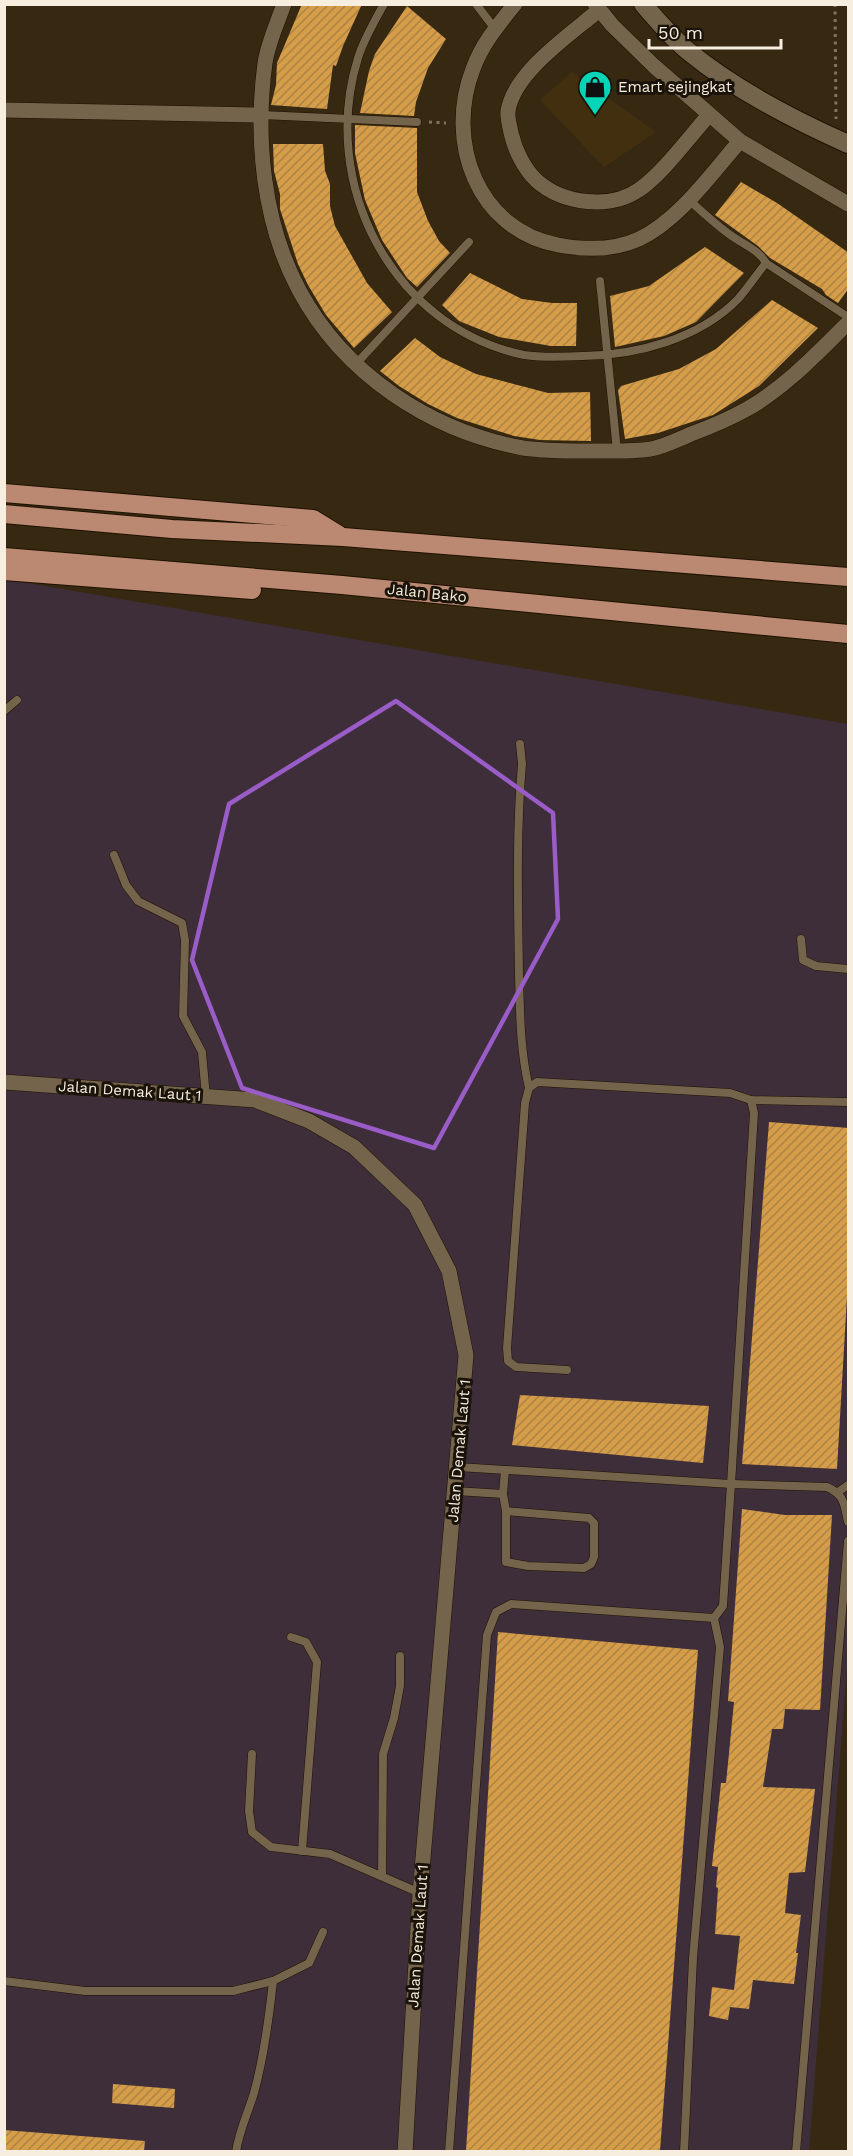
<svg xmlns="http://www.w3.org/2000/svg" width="853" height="2156" viewBox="0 0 853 2156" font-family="'Work Sans',sans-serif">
	<defs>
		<pattern id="building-hatch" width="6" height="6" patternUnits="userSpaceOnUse" patternTransform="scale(1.5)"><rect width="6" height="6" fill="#d69d49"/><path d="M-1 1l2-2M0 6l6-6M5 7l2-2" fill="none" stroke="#ac8347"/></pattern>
	</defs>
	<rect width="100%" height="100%" fill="#372911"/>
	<path fill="#412f0f" d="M 572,72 L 656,132 L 604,167 L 540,100 Z"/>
	<path fill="#3d2e3a" d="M 4,579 L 848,724 L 848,1655 L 809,2151 L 5,2151 Z"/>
	<g fill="url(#building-hatch)">
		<path d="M 302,4 L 362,4 L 343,46 L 336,66 L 333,65 L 327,109 L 271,105 L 276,85 L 277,63 Z"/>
		<path d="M 407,6 L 446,39 L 428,68 L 416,102 L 414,116 L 360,113 L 369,71 L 375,54 Z"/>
		<path d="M 355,125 L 417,128 L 417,192 L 428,221 L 439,241 L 450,253 L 417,287 L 407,278 L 382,240 L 365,200 L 355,153 Z"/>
		<path d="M 273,144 L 323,144 L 325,171 L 330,184 L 330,206 L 335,226 L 367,283 L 392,312 L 354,348 L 326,315 L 308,285 L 298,264 L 280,209 L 280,194 L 274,171 Z"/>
		<path d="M 741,182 L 777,203 L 849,253 L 849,288 L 838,303 L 826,295 L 822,289 L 770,258 L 758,246 L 715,215 Z"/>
		<path d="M 705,247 L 744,273 L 696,322 L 664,336 L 615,347 L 610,296 L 649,286 Z"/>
		<path d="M 470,273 L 522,299 L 552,303 L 577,303 L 576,346 L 551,346 L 499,337 L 459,321 L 442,305 Z"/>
		<path d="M 772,300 L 818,328 L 759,386 L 713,415 L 658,433 L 625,439 L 618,390 L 621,386 L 679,369 L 716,349 Z"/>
		<path d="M 415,338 L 440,357 L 476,374 L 548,393 L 590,392 L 591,441 L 540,440 L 514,436 L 457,418 L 428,404 L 399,386 L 380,371 Z"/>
		<path d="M 769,1122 L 849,1128 L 849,1262 L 837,1469 L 742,1464 Z"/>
		<path d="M 520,1395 L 709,1406 L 703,1463 L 512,1445 Z"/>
		<path d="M 742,1509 L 785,1515 L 832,1515 L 820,1710 L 785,1709 L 783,1729 L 772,1729 L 763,1787 L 815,1789 L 805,1872 L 789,1873 L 785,1913 L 801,1915 L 796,1953 L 798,1953 L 794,1984 L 753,1980 L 749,2009 L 730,2007 L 728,2020 L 709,2016 L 712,1987 L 734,1990 L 740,1936 L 715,1934 L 718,1888 L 716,1887 L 718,1867 L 712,1866 L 721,1783 L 726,1783 L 730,1743 L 734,1702 L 728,1701 Z"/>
		<path d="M 498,1632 L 698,1650 L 660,2151 L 466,2151 Z"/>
		<path d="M 113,2084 L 175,2089 L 174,2108 L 112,2103 Z"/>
		<path d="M 4,2130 L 145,2141 L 144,2151 L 4,2151 Z"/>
	</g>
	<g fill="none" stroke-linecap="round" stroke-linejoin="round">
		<g stroke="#1e1100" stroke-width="9">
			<g id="lane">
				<path d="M 384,4 C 374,22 364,39 358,58 C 319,183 391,327 524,355 C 544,358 564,357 583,356 C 637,355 699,339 738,299 C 748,288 756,275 766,263"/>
				<path d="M 476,4 L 495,29"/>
				<path d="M 262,115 L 417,122"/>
				<path d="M 688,199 C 701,211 714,223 729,234 C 742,244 758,249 766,263 L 848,317"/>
				<path d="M 600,281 L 617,451"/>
				<path d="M 356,364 L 469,242"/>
				<path d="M 4,711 L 17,700"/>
				<path d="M 520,744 L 522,764 C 516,833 518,904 519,974 C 520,1013 520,1050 529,1088"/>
				<path d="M 114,855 L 126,885 L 138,901 L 182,923 L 185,940 L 183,1016 L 202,1052 L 206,1097"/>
				<path d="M 801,939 L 803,960 L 816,966 L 848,969"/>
				<path d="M 567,1370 L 516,1367 L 508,1361 L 507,1348 L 525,1103 L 529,1088 L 537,1082 L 730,1093 L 751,1100 L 848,1102"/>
				<path d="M 458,1467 L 731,1484 L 754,1113 L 751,1100"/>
				<path d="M 505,1470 L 503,1494 L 506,1511 L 506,1562 L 528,1566 L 584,1568 L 591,1564 L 594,1557 L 594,1523 L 589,1518 L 506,1511"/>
				<path d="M 456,1491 L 503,1494"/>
				<path d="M 838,1492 L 848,1485"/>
				<path d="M 291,1637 L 306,1642 L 317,1662 L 302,1851"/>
				<path d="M 252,1754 L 249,1811 L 252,1832 L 271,1847 L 330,1854 L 420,1893"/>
				<path d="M 382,1876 L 383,1754 L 394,1718 L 400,1686 L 400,1656"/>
				<path d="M 4,1981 L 85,1991 L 233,1991 L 273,1981 L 309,1963 L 323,1932"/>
				<path d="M 236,2152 C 239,2131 248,2113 254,2093 C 264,2057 269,2018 273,1981"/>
				<path d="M 449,2152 L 487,1635 L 496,1612 L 511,1604 L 714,1618 L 723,1606 L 731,1484 L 827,1487 C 845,1495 844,1504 848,1522"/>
				<path d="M 684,2152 L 693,1958 L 720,1647 L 714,1618"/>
				<path d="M 796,2152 L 848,1541"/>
			</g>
		</g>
		<g stroke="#1e1100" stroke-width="16">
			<g id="street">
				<path d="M 284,4 C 277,24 268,43 265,63 C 255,138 263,223 299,290 C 344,374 430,431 523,448 C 544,451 565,451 585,451 C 607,451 630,452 651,449 C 665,446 679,439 691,434 C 710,427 729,419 747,409 C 786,387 817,353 848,323"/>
				<path d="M 515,4 C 498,25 482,44 473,69 C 445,141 477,230 558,245 C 585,250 613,251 639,239 C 679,220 711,174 740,141"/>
				<path d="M 595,4 L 612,25 L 654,66 L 740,141 L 848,204"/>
				<path d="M 599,10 C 571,34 514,72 508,111 C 507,118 510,126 511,133 C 515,150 524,169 537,181 C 563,204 611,210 640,189 C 662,174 690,136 709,115"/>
				<path d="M 4,110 L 262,115"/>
				<path d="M 4,1082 L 255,1100 L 309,1121 L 354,1147 L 415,1205 L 449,1271 L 466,1355 L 420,1893 L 405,2152"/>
			</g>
		</g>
		<g stroke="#1e1100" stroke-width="20">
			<path id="secondary" d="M 643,4 C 657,20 671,37 688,51 C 734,89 794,120 848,144"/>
		</g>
		<g stroke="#1e1100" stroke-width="20">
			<g id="primary">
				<path d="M 4,493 L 313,519 L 339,535"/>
				<path d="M 4,514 L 172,529 L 343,537 L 848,577"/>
				<path d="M 4,557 L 342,585 L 848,634"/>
				<path d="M 4,571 L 252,590"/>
			</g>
		</g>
		<g stroke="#80745f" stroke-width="3" stroke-dasharray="3 4.5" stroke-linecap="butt">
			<path d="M 835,4 L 836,119"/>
			<path d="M 429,122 L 446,123"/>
		</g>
		<use href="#lane" stroke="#74644b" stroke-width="8"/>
		<use href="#street" stroke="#74644b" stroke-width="15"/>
		<use href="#secondary" stroke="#74644b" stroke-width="18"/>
		<use href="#primary" stroke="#bb8972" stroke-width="18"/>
	</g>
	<path fill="none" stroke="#9a5cc7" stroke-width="4.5" stroke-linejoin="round" d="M 396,701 L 553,813 L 558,919 L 434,1148 L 242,1088 L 192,960 L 229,804 Z"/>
	<defs>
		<g id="shop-pin" transform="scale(1.725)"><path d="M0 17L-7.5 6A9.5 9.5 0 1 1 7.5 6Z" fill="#03d5b6" stroke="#1a1309"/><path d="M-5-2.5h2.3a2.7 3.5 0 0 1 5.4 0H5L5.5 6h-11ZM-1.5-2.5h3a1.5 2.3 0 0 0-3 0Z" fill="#111"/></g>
	</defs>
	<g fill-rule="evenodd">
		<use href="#shop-pin" x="595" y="87"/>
	</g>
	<g text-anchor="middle" stroke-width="6" stroke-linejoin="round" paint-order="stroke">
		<g font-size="15" fill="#f7eedf" stroke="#1a1309" text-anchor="start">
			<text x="618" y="92">Emart sejingkat</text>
		</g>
		<g font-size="15" fill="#f7eedf" stroke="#1a1309">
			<text transform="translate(427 593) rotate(6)" y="5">Jalan Bako</text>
			<text transform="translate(130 1091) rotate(4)" y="5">Jalan Demak Laut 1</text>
			<text transform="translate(459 1451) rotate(-85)" y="5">Jalan Demak Laut 1</text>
			<text transform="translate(418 1936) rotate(-86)" y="5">Jalan Demak Laut 1</text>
		</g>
	</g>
	<rect width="853" height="2156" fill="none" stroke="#f7eedf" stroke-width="12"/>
	<path d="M649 39v9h132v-9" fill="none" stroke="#f7eedf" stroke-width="3"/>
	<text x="658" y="39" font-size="18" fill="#f7eedf" stroke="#1a1309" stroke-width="4.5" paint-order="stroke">50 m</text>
</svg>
